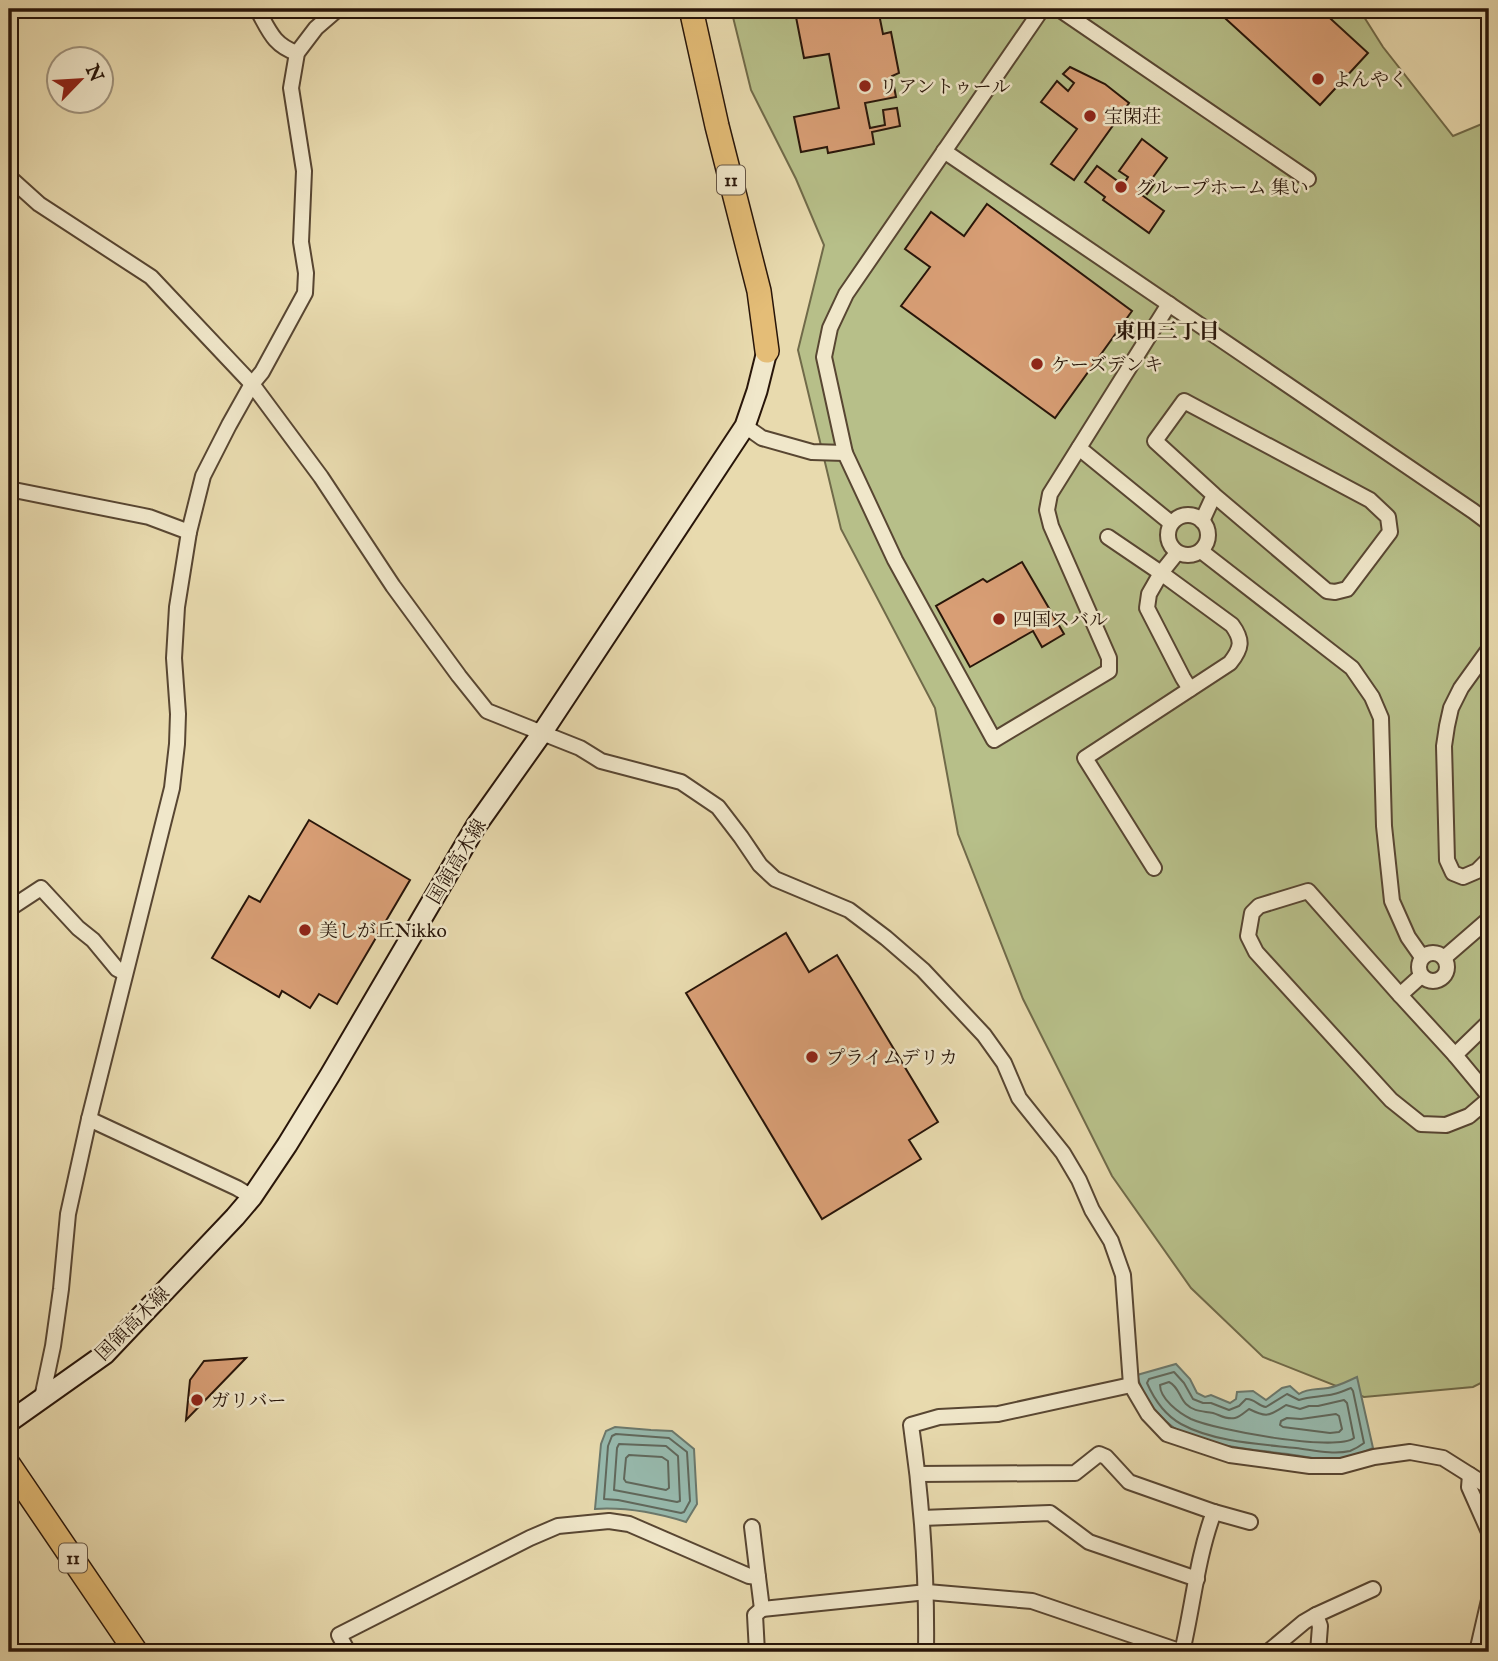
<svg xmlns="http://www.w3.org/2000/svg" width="1498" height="1661" viewBox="0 0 1498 1661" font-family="'IM FELL English','Noto Serif JP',serif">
	<rect width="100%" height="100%" fill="#e8daae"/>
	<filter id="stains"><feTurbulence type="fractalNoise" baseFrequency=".00286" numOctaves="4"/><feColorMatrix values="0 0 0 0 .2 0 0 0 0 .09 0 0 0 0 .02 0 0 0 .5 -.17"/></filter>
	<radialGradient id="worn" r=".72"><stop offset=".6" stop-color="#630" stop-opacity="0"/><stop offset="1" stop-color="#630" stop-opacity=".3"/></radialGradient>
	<path fill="#b7bf89" stroke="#706a49" stroke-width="2" d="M 731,9 L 1359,9 L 1383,47 L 1453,136 L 1489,121 L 1489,1379 L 1473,1387 L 1364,1397 L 1263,1357 L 1191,1288 L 1112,1176 L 1023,999 L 958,834 L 935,708 L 841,529 L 798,350 L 824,245 L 796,179 L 751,90 Z"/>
	<g fill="#97baae" stroke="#6b786c" stroke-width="2">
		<path d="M 1176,1364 L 1190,1379 L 1197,1393 L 1205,1397 L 1211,1395 L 1230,1403 L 1236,1399 L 1237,1392 L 1253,1391 L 1266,1400 L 1282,1388 L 1290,1386 L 1299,1394 C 1308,1388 1318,1390 1328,1388 C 1339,1386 1348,1381 1357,1377 L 1373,1448 C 1359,1454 1347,1459 1331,1460 C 1317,1460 1302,1456 1288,1454 C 1256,1450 1200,1446 1173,1427 C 1155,1414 1143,1396 1137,1375 Z"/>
		<path d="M 615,1427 L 651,1430 L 672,1431 L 694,1449 L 697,1504 L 686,1522 C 657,1513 626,1507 595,1509 L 601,1444 L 606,1431 Z"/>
	</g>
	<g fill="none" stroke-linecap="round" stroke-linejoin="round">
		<g stroke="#60685c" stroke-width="2">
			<path d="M 1174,1372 L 1184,1383 L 1193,1399 L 1203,1403 L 1211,1403 L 1229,1410 L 1239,1406 L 1246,1399 C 1254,1398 1258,1406 1266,1407 L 1287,1394 L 1299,1400 C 1310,1396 1322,1397 1334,1394 C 1340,1393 1345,1390 1351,1388 L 1353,1391 L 1364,1443 C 1360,1446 1355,1449 1350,1451 C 1332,1455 1313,1450 1296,1448 C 1259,1444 1214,1442 1181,1424 C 1165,1415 1154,1399 1147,1383 L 1149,1379 Z"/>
			<path d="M 1169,1382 C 1179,1387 1179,1397 1186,1404 C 1194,1412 1203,1411 1213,1413 C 1220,1415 1226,1420 1235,1418 C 1240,1417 1245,1412 1249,1409 C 1267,1418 1269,1416 1286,1405 L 1300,1409 L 1309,1406 L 1318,1406 L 1344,1400 L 1347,1403 L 1354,1438 C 1335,1452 1215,1430 1191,1419 C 1179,1413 1160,1399 1160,1385 Z"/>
			<path d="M 1336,1414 L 1339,1416 L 1342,1429 L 1339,1432 L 1330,1433 L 1283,1427 L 1280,1425 L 1281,1421 L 1287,1418 L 1301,1419 Z"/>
			<path d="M 616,1434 L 669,1438 L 687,1452 L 690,1501 L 684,1512 L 681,1513 L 618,1500 L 604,1499 L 608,1446 L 612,1436 Z"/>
			<path d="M 619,1444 L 666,1446 L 678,1456 L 680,1501 L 677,1502 L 614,1490 L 617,1448 Z"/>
			<path d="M 629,1455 L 662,1457 L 668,1461 L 669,1488 L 666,1490 L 626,1482 L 624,1479 L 626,1458 Z"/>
		</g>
	</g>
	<g fill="#d89e75" stroke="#281509" stroke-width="2">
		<path d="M 839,9 L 878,9 L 883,34 L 891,32 L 899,73 L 892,76 L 896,97 L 865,103 L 870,128 L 885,125 L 883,110 L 897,108 L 900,126 L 872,132 L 874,144 L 828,153 L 827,147 L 801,152 L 794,117 L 839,108 L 829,54 L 804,58 L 796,17 Z"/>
		<path d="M 1215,9 L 1320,9 L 1368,53 L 1320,105 Z"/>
		<path d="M 1070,67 L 1105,84 L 1129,103 L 1074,180 L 1051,164 L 1077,129 L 1041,102 L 1057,81 L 1068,91 L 1074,83 L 1063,74 Z"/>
		<path d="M 1142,139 L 1167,158 L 1151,180 L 1155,183 L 1147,194 L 1141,189 L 1139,193 L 1164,211 L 1149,233 L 1103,200 L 1105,197 L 1085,182 L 1097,166 L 1123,185 L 1128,177 L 1119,171 Z"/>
		<path d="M 987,204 L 1132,311 L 1055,418 L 901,306 L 930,267 L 905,249 L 931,212 L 964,236 Z"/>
		<path d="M 1022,562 L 1064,634 L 1042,647 L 1033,631 L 970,667 L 936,606 L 983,579 L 987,582 Z"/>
		<path d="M 309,820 L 410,880 L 337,1004 L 319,994 L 310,1008 L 282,991 L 279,997 L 212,958 L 249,896 L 260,902 Z"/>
		<path d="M 786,933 L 809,972 L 837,955 L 938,1122 L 909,1140 L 921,1159 L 822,1219 L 686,993 Z"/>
		<path d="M 246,1358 L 186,1420 L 190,1380 L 204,1361 Z"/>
	</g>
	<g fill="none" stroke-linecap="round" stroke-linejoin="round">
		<g stroke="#584632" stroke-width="18">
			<g id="minor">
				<path d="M 257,9 C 269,30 273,45 297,53"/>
				<path d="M 1042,9 L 846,294 L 830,328 L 824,357 L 845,453 L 895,560 L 994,740 L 1109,671 L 1109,658 L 1051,526 L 1047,510 L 1050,494 L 1169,304"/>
				<path d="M 1059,9 L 1308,179"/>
				<path d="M 944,151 L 1473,511 L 1489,523"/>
				<path d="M 9,177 L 39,204 L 151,277 L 252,384 L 321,477 L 393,586 L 459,676 L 487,711 L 580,748 L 601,761 L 681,782 L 718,807 L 741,837 L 760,865 L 775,879 L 849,910 L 886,938 L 923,970 L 984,1035 L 1004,1063 L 1019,1098 L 1063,1153 L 1079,1180 L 1092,1210 L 1111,1241 L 1123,1275 L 1131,1385 L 1148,1414 L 1167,1434 L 1230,1455 L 1310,1466 L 1341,1466 L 1374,1457 L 1410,1452 L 1443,1458 L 1489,1487"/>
				<path d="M 745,426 L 762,438 L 812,452 L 845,453"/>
				<path d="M 1079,448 L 1171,523"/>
				<path d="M 9,489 L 149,517 L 189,532"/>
				<circle cx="1188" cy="535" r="20"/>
				<path d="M 1202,521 L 1214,495 L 1155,441 L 1184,401 L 1370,500 L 1388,517 L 1390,532 L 1347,589 L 1335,592 L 1327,591 L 1214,495"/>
				<path d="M 1108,537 L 1161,573 L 1232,625 C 1243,640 1242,648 1230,663 L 1085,758 L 1154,868"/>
				<path d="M 1201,551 L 1352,668 L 1372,697 L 1381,718 L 1384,826 L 1392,901 L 1408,937 L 1422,957"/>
				<path d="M 1177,553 L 1161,573 L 1149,594 L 1147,608 L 1183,678 L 1190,689"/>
				<path d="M 1489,649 L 1461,688 L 1451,708 L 1447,726 L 1444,746 L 1447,860 L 1453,873 L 1463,877 L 1477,871 L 1489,859"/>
				<path d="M 9,909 L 41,888 L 78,928 L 93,940 L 117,969 L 125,973"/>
				<circle cx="1433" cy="967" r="14"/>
				<path d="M 1444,958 L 1489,919"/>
				<path d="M 1421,976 L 1400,995 L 1455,1055 L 1489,1096"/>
				<path d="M 1400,995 L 1308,891 L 1259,906 L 1252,913 L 1248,936 L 1256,952 L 1391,1100 L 1421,1124 L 1446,1125 L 1469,1116 L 1489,1099"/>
				<path d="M 1455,1055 L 1489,1022"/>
				<path d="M 89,1119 L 237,1188 L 252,1197"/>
				<path d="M 42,1398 L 53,1346 L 61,1289 L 68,1214 L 89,1119 L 172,788 L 177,744 L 178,714 L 174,658 L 177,607 L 189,532 L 203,476 L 229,425 L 252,384 L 262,372 L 305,293 L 306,273 L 301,242 L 304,171 L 291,88 L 297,53 L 316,28 L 338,9"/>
				<path d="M 918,1474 L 1075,1473 L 1099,1454 L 1106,1457 L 1129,1482 L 1214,1512 L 1250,1522"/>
				<path d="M 1470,1475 L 1469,1487 L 1489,1532"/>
				<path d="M 922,1518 L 1050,1513 L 1089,1542 L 1197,1579"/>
				<path d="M 758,1577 L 762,1609 L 927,1592 L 1032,1601 L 1182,1652"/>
				<path d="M 1316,1615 L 1320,1626 L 1318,1652"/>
				<path d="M 348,1652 L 339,1635 L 530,1538 L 558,1526 L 609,1521 L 629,1524 L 749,1576 L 758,1577 L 752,1527"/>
				<path d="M 757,1652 L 755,1615 L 762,1609"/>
				<path d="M 926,1652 C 927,1576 922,1500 911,1425 L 939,1417 L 998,1414 L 1131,1385"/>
				<path d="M 1182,1652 C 1193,1606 1197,1557 1214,1512"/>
				<path d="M 1268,1652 L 1304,1622 L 1316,1615 L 1373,1589"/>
				<path d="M 1477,1652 L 1489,1600"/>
			</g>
		</g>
		<g stroke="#281509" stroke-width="23">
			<path id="secondary" d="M 9,1422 L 105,1354 L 235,1217 L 252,1197 L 287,1145 L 330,1075 L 476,826 L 542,733 L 745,426 L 757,391 L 767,351"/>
		</g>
		<g stroke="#281509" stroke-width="26">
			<g id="trunk">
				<path d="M 691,9 L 717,126 L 759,291 L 767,351"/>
				<path d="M 9,1465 L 136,1652"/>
			</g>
		</g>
		<use href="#minor" stroke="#f0e7ca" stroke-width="14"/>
		<use href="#secondary" stroke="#f0e7ca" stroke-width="19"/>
		<use href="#trunk" stroke="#e4bd77" stroke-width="23"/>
	</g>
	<g fill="#8f2418" stroke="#f0e7ca" stroke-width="2.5">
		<circle cx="1318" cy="79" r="7"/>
		<circle cx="865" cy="86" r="7"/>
		<circle cx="1090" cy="116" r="7"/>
		<circle cx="1121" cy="187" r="7"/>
		<circle cx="1037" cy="364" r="7"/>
		<circle cx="999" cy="619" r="7"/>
		<circle cx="305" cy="930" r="7"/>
		<circle cx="812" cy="1057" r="7"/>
		<circle cx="197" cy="1400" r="7"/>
	</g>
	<g text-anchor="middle" stroke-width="5" stroke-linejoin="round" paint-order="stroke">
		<g fill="#f0e7ca" stroke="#645443" stroke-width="2">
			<rect x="717" y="165.5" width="28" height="29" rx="5"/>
			<rect x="59" y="1543.5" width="28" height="29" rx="5"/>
		</g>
		<g font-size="18" font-weight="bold" fill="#281509">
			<text x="731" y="186">11</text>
			<text x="73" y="1564">11</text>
		</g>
		<g font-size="19" fill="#281509" stroke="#f0e7ca" text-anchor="start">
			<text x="1332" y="86">よんやく</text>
			<text x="879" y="93">リアントゥール</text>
			<text x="1104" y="123">宝閑荘</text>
			<text x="1135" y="194">グループホーム 集い</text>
			<text x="1051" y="371">ケーズデンキ</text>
			<text x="1013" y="626">四国スバル</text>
			<text x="319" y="937">美しが丘Nikko</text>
			<text x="826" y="1064">プライムデリカ</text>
			<text x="211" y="1407">ガリバー</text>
		</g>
		<g font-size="19" fill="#281509" stroke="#f0e7ca">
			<text transform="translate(456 861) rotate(-59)" y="7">国領高木線</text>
			<text transform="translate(132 1323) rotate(-45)" y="7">国領高木線</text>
		</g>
		<g font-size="21" font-weight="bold" fill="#281509" stroke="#f0e7ca">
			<text x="1167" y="338">東田三丁目</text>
		</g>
	</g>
	<rect width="1498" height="1661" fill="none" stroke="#e8daae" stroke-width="35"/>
	<rect x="10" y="10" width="1477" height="1640" fill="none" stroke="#281509" stroke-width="3.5"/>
	<rect x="18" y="18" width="1463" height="1626" fill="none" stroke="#281509" stroke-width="2"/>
	<g transform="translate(80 80) rotate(65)"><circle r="33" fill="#f0e7ca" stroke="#a0937d" stroke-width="2"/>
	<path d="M0-5L12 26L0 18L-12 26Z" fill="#8f2418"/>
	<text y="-10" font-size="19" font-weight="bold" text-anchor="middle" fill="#281509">N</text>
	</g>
	<rect width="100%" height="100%" filter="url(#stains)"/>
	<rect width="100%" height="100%" fill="url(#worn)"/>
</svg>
